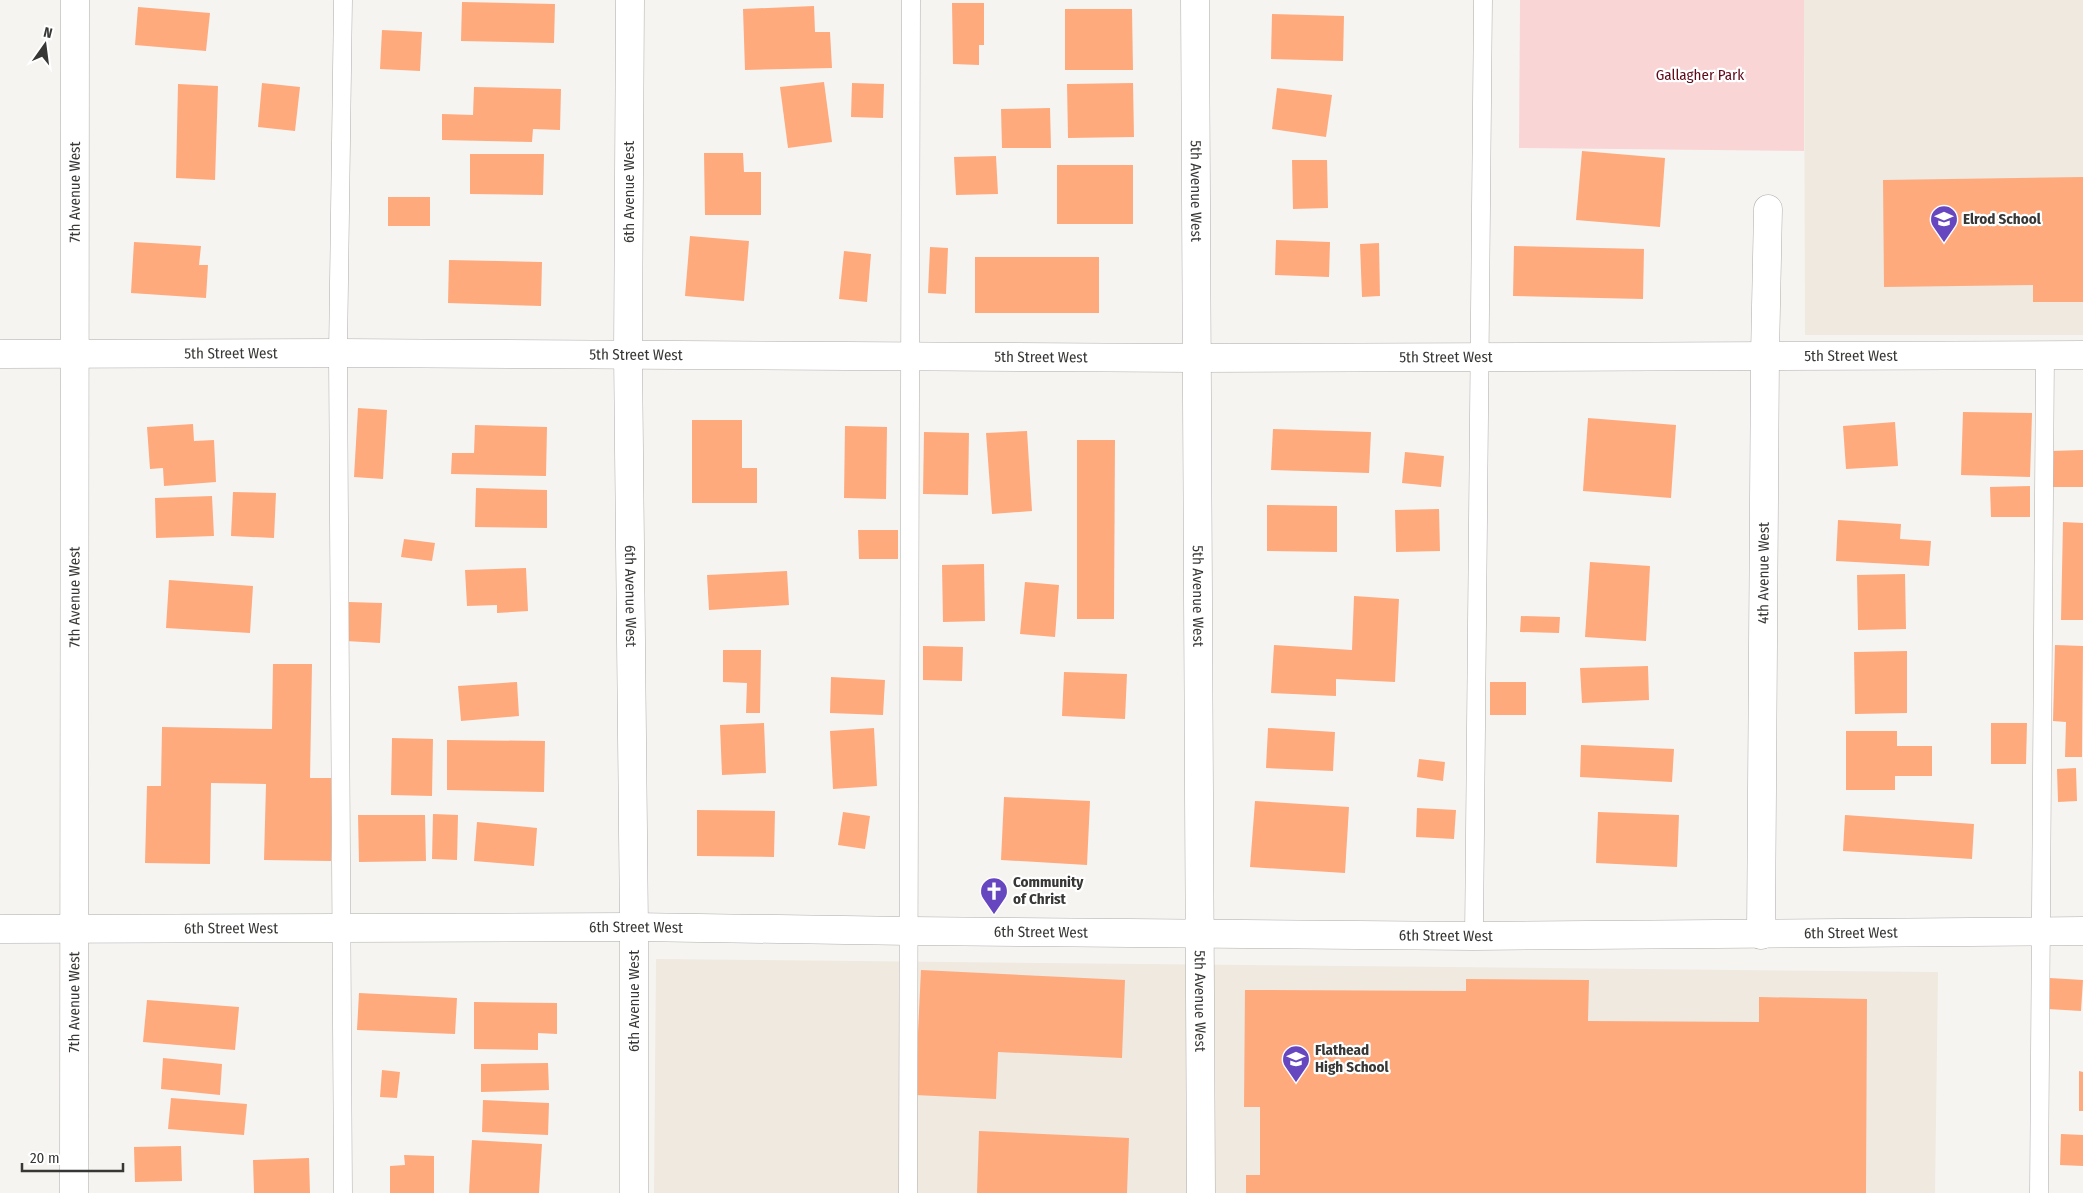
<svg xmlns="http://www.w3.org/2000/svg" width="2083" height="1193" viewBox="0 0 2083 1193" font-family="'Fira Sans Condensed',sans-serif">
	<rect width="100%" height="100%" fill="#f6f4f1"/>
	<g fill="#efe9e0">
		<path d="M 1804,0 L 2083,0 L 2083,335 L 1805,335 Z"/>
		<path d="M 656,959 L 1938,972 L 1935,1193 L 654,1193 Z"/>
	</g>
	<path fill="#fad5d5" d="M 1520,0 L 1804,0 L 1804,151 L 1519,148 Z"/>
	<g fill="#feaa7d">
		<path d="M 462,2 L 555,4 L 554,43 L 461,41 Z"/>
		<path d="M 952,3 L 984,3 L 984,45 L 979,45 L 979,65 L 953,64 Z"/>
		<path d="M 814,6 L 815,32 L 830,32 L 832,68 L 745,70 L 743,9 Z"/>
		<path d="M 138,7 L 210,13 L 206,51 L 135,45 Z"/>
		<path d="M 1065,9 L 1132,9 L 1133,70 L 1065,70 Z"/>
		<path d="M 1272,14 L 1344,16 L 1343,61 L 1271,59 Z"/>
		<path d="M 382,30 L 422,32 L 420,71 L 380,69 Z"/>
		<path d="M 824,82 L 832,142 L 788,148 L 780,87 Z"/>
		<path d="M 262,83 L 300,87 L 295,131 L 258,127 Z"/>
		<path d="M 852,83 L 884,84 L 883,118 L 851,117 Z"/>
		<path d="M 1133,83 L 1134,137 L 1068,138 L 1067,84 Z"/>
		<path d="M 178,84 L 218,86 L 215,180 L 176,178 Z"/>
		<path d="M 474,87 L 561,89 L 560,130 L 533,129 L 532,142 L 442,140 L 442,114 L 473,115 Z"/>
		<path d="M 1277,88 L 1332,95 L 1326,137 L 1272,129 Z"/>
		<path d="M 1050,108 L 1051,148 L 1002,148 L 1001,109 Z"/>
		<path d="M 1582,151 L 1665,158 L 1660,227 L 1576,220 Z"/>
		<path d="M 704,153 L 743,153 L 744,172 L 761,172 L 761,215 L 705,215 Z"/>
		<path d="M 470,154 L 544,154 L 543,195 L 470,194 Z"/>
		<path d="M 996,156 L 998,194 L 956,195 L 954,157 Z"/>
		<path d="M 1292,160 L 1327,160 L 1328,208 L 1293,209 Z"/>
		<rect x="1057" y="165" width="76" height="59"/>
		<path d="M 2083,177 L 2083,302 L 2033,302 L 2033,285 L 1884,287 L 1883,180 Z"/>
		<rect x="388" y="197" width="42" height="29"/>
		<path d="M 690,236 L 749,241 L 744,301 L 685,296 Z"/>
		<path d="M 1276,240 L 1330,242 L 1329,277 L 1275,275 Z"/>
		<path d="M 134,242 L 201,246 L 199,265 L 208,265 L 206,298 L 131,293 Z"/>
		<path d="M 1379,243 L 1380,296 L 1362,297 L 1360,244 Z"/>
		<path d="M 1514,246 L 1644,249 L 1643,299 L 1513,296 Z"/>
		<path d="M 930,247 L 948,248 L 946,294 L 928,293 Z"/>
		<path d="M 844,251 L 871,254 L 867,302 L 839,299 Z"/>
		<rect x="975" y="257" width="124" height="56"/>
		<path d="M 449,260 L 542,262 L 541,306 L 448,303 Z"/>
		<path d="M 358,408 L 387,410 L 383,479 L 354,477 Z"/>
		<path d="M 1963,412 L 2032,413 L 2030,477 L 1961,475 Z"/>
		<path d="M 1588,418 L 1676,425 L 1671,498 L 1583,491 Z"/>
		<path d="M 692,420 L 742,420 L 742,468 L 757,468 L 757,503 L 692,503 Z"/>
		<path d="M 1895,422 L 1898,466 L 1846,469 L 1843,426 Z"/>
		<path d="M 193,424 L 194,441 L 214,440 L 216,482 L 164,486 L 163,468 L 150,469 L 147,427 Z"/>
		<path d="M 475,425 L 547,427 L 546,476 L 451,474 L 452,453 L 474,453 Z"/>
		<path d="M 845,426 L 887,427 L 886,499 L 844,498 Z"/>
		<path d="M 1273,429 L 1371,432 L 1369,473 L 1271,470 Z"/>
		<path d="M 1027,431 L 1032,511 L 992,514 L 986,433 Z"/>
		<path d="M 924,432 L 969,433 L 968,495 L 923,494 Z"/>
		<path d="M 1077,440 L 1115,440 L 1114,619 L 1077,619 Z"/>
		<path d="M 2083,450 L 2083,487 L 2052,487 L 2051,451 Z"/>
		<path d="M 1405,452 L 1444,456 L 1441,487 L 1402,483 Z"/>
		<path d="M 2030,486 L 2030,517 L 1991,517 L 1990,487 Z"/>
		<path d="M 476,488 L 547,490 L 547,528 L 475,527 Z"/>
		<path d="M 233,492 L 276,493 L 274,538 L 231,536 Z"/>
		<path d="M 212,496 L 214,536 L 156,538 L 155,498 Z"/>
		<path d="M 1267,505 L 1337,506 L 1337,552 L 1267,551 Z"/>
		<path d="M 1439,509 L 1440,551 L 1396,552 L 1395,510 Z"/>
		<path d="M 1838,520 L 1901,524 L 1900,539 L 1931,541 L 1929,566 L 1836,561 Z"/>
		<path d="M 2063,522 L 2083,523 L 2083,620 L 2061,620 Z"/>
		<path d="M 858,530 L 898,530 L 898,559 L 859,559 Z"/>
		<path d="M 404,539 L 435,543 L 432,561 L 401,557 Z"/>
		<path d="M 1590,562 L 1650,566 L 1646,641 L 1585,637 Z"/>
		<path d="M 984,564 L 985,621 L 943,622 L 942,565 Z"/>
		<path d="M 526,568 L 528,611 L 497,613 L 497,605 L 467,606 L 465,570 Z"/>
		<path d="M 787,571 L 789,605 L 709,610 L 707,575 Z"/>
		<path d="M 1905,574 L 1906,629 L 1858,630 L 1857,575 Z"/>
		<path d="M 169,580 L 253,586 L 250,633 L 166,628 Z"/>
		<path d="M 1025,582 L 1059,585 L 1055,637 L 1020,634 Z"/>
		<path d="M 1354,596 L 1399,599 L 1395,682 L 1336,679 L 1336,696 L 1271,693 L 1274,645 L 1352,650 Z"/>
		<path d="M 348,602 L 382,603 L 380,643 L 346,641 Z"/>
		<path d="M 1521,616 L 1560,617 L 1559,633 L 1520,632 Z"/>
		<path d="M 2055,645 L 2083,646 L 2082,757 L 2065,757 L 2066,722 L 2053,721 Z"/>
		<path d="M 923,646 L 963,647 L 962,681 L 923,680 Z"/>
		<path d="M 723,650 L 761,650 L 760,713 L 746,713 L 747,683 L 723,682 Z"/>
		<path d="M 1907,651 L 1907,713 L 1855,714 L 1854,652 Z"/>
		<path d="M 273,664 L 312,664 L 310,778 L 333,778 L 331,861 L 264,860 L 266,784 L 211,783 L 210,864 L 145,863 L 147,786 L 161,786 L 162,727 L 272,729 Z"/>
		<path d="M 1648,666 L 1649,700 L 1582,703 L 1580,668 Z"/>
		<path d="M 1064,672 L 1127,674 L 1125,719 L 1062,716 Z"/>
		<path d="M 831,677 L 885,680 L 883,715 L 830,713 Z"/>
		<path d="M 517,682 L 519,716 L 461,721 L 458,686 Z"/>
		<rect x="1490" y="682" width="36" height="33"/>
		<path d="M 764,723 L 766,773 L 722,775 L 720,725 Z"/>
		<path d="M 1991,723 L 2027,723 L 2026,764 L 1991,764 Z"/>
		<path d="M 874,728 L 877,786 L 833,789 L 830,731 Z"/>
		<path d="M 1268,728 L 1335,732 L 1333,771 L 1266,768 Z"/>
		<path d="M 1846,731 L 1897,731 L 1897,746 L 1932,746 L 1932,776 L 1895,776 L 1895,790 L 1846,790 Z"/>
		<path d="M 392,738 L 433,739 L 432,796 L 391,795 Z"/>
		<path d="M 447,740 L 545,741 L 544,792 L 447,790 Z"/>
		<path d="M 1581,745 L 1674,749 L 1672,782 L 1580,777 Z"/>
		<path d="M 1419,759 L 1445,762 L 1443,781 L 1417,777 Z"/>
		<path d="M 2076,768 L 2077,801 L 2058,802 L 2057,769 Z"/>
		<path d="M 1004,797 L 1090,801 L 1087,865 L 1001,860 Z"/>
		<path d="M 1255,801 L 1349,807 L 1345,873 L 1250,867 Z"/>
		<path d="M 1417,808 L 1456,810 L 1454,839 L 1416,837 Z"/>
		<path d="M 697,810 L 775,811 L 774,857 L 697,856 Z"/>
		<path d="M 843,812 L 870,816 L 865,849 L 838,845 Z"/>
		<path d="M 1598,812 L 1679,815 L 1677,867 L 1596,863 Z"/>
		<path d="M 433,814 L 458,815 L 457,860 L 432,859 Z"/>
		<path d="M 358,815 L 425,815 L 426,861 L 359,862 Z"/>
		<path d="M 1845,815 L 1974,824 L 1972,859 L 1843,851 Z"/>
		<path d="M 477,822 L 537,828 L 534,866 L 474,861 Z"/>
		<path d="M 921,970 L 1125,980 L 1122,1058 L 998,1052 L 996,1099 L 915,1095 Z"/>
		<path d="M 2050,978 L 2083,980 L 2081,1011 L 2048,1009 Z"/>
		<path d="M 1466,979 L 1589,980 L 1588,1021 L 1759,1022 L 1759,997 L 1867,999 L 1866,1193 L 1246,1193 L 1246,1175 L 1260,1175 L 1260,1107 L 1244,1107 L 1245,990 L 1466,991 Z"/>
		<path d="M 359,993 L 457,998 L 455,1034 L 357,1030 Z"/>
		<path d="M 147,1000 L 239,1007 L 235,1050 L 143,1042 Z"/>
		<path d="M 474,1002 L 557,1003 L 557,1034 L 538,1033 L 538,1050 L 474,1049 Z"/>
		<path d="M 163,1058 L 222,1064 L 220,1095 L 161,1089 Z"/>
		<path d="M 548,1063 L 549,1090 L 481,1092 L 481,1064 Z"/>
		<path d="M 382,1070 L 400,1072 L 397,1098 L 380,1097 Z"/>
		<path d="M 2079,1071 L 2083,1072 L 2083,1111 L 2079,1111 Z"/>
		<path d="M 171,1098 L 247,1104 L 244,1135 L 168,1129 Z"/>
		<path d="M 483,1100 L 549,1103 L 548,1135 L 482,1132 Z"/>
		<path d="M 979,1131 L 1129,1138 L 1127,1193 L 977,1193 Z"/>
		<path d="M 2061,1134 L 2083,1135 L 2083,1166 L 2060,1165 Z"/>
		<path d="M 472,1140 L 542,1144 L 539,1193 L 469,1193 Z"/>
		<path d="M 181,1146 L 182,1181 L 135,1182 L 134,1147 Z"/>
		<path d="M 404,1155 L 434,1156 L 434,1193 L 390,1193 L 390,1166 L 405,1165 Z"/>
		<path d="M 309,1158 L 310,1193 L 254,1193 L 253,1160 Z"/>
	</g>
	<g fill="none" stroke-linecap="round" stroke-linejoin="round">
		<g stroke="#afadab" stroke-width="19">
			<g id="lane">
				<path d="M 343,0 L 338,353 L 343,1193"/>
				<path d="M 1474,936 L 1483,0"/>
				<path d="M 908,1193 L 911,0"/>
				<path d="M 2039,1193 L 2045,355"/>
			</g>
		</g>
		<g stroke="#afadab" stroke-width="29">
			<g id="street">
				<path id="s1" d="M 630,0 L 628,354 L 634,927 L 634,1193"/>
				<path id="s2" d="M 0,354 L 338,353 L 1196,358 L 2083,355"/>
				<path id="s3" d="M 0,929 L 634,927 L 910,931 L 1474,936 L 2083,931"/>
				<path id="s4" d="M 1761,935 L 1765,355 L 1768,209"/>
			</g>
		</g>
		<g stroke="#afadab" stroke-width="29">
			<g id="secondary">
				<path id="s5" d="M 1195,0 L 1201,1193"/>
				<path id="s6" d="M 74,1193 L 75,0"/>
			</g>
		</g>
		<use href="#lane" stroke="#fff" stroke-width="18"/>
		<use href="#street" stroke="#fff" stroke-width="28"/>
		<use href="#secondary" stroke="#fff" stroke-width="28"/>
	</g>
	<defs>
		<g id="school-pin" transform="scale(1.4375)"><path d="M0 17L-7.5 6A9.5 9.5 0 1 1 7.5 6Z" fill="#6647c0" stroke="#fff"/><path d="M0-5L7-2L0 1L-7-2ZM-4 1L0 2.5L4 1V4Q0 6-4 4Z" fill="#fff"/></g>
		<g id="church-pin" transform="scale(1.4375)"><path d="M0 17L-7.5 6A9.5 9.5 0 1 1 7.5 6Z" fill="#6647c0" stroke="#fff"/><path d="M-1.2-6h2.4v3.5h3.3v2.4h-3.3V6h-2.4V-.1h-3.3v-2.4h3.3Z" fill="#fff"/></g>
	</defs>
	<g fill-rule="evenodd">
		<use href="#school-pin" x="1944" y="219"/>
		<use href="#church-pin" x="994" y="891"/>
		<use href="#school-pin" x="1296" y="1059"/>
	</g>
	<g text-anchor="middle" stroke-width="4.5" stroke-linejoin="round" paint-order="stroke">
		<g font-size="15" fill="#600a19" stroke="#fff">
			<text x="1700" y="80">Gallagher Park</text>
		</g>
		<g font-size="15" fill="#373735" stroke="#fff">
			<text dy="5" stroke="none"><textPath href="#s6" startOffset="1001">7th Avenue West</textPath></text>
			<text transform="translate(629 192) rotate(-90)" y="5">6th Avenue West</text>
			<text dy="5" stroke="none"><textPath href="#s5" startOffset="191">5th Avenue West</textPath></text>
			<text dy="5" stroke="none"><textPath href="#s2" startOffset="231">5th Street West</textPath></text>
			<text dy="5" stroke="none"><textPath href="#s2" startOffset="636">5th Street West</textPath></text>
			<text dy="5" stroke="none"><textPath href="#s2" startOffset="1851">5th Street West</textPath></text>
			<text dy="5" stroke="none"><textPath href="#s2" startOffset="1041">5th Street West</textPath></text>
			<text dy="5" stroke="none"><textPath href="#s2" startOffset="1446">5th Street West</textPath></text>
			<text dy="5" stroke="none"><textPath href="#s4" startOffset="362">4th Avenue West</textPath></text>
			<text dy="5" stroke="none"><textPath href="#s6" startOffset="596">7th Avenue West</textPath></text>
			<text dy="5" stroke="none"><textPath href="#s1" startOffset="596">6th Avenue West</textPath></text>
			<text dy="5" stroke="none"><textPath href="#s5" startOffset="596">5th Avenue West</textPath></text>
			<text dy="5" stroke="none"><textPath href="#s3" startOffset="636">6th Street West</textPath></text>
			<text dy="5" stroke="none"><textPath href="#s3" startOffset="231">6th Street West</textPath></text>
			<text dy="5" stroke="none"><textPath href="#s3" startOffset="1041">6th Street West</textPath></text>
			<text dy="5" stroke="none"><textPath href="#s3" startOffset="1851">6th Street West</textPath></text>
			<text dy="5" stroke="none"><textPath href="#s3" startOffset="1446">6th Street West</textPath></text>
			<text dy="5" stroke="none"><textPath href="#s6" startOffset="191">7th Avenue West</textPath></text>
			<text transform="translate(634 1001) rotate(-90)" y="5">6th Avenue West</text>
			<text dy="5" stroke="none"><textPath href="#s5" startOffset="1001">5th Avenue West</textPath></text>
		</g>
		<g font-size="15" font-weight="bold" fill="#373735" stroke="#fff" text-anchor="start">
			<text x="1963" y="224">Elrod School</text>
			<text x="1013" y="887">Community<tspan x="1013" dy="17">of Christ</tspan></text>
			<text x="1315" y="1055">Flathead<tspan x="1315" dy="17">High School</tspan></text>
		</g>
	</g>
	<g transform="translate(45 45) rotate(14)" stroke="#ffffff" stroke-width="4" paint-order="stroke">
	<path d="M0-4L9 19L0 12L-9 19Z" fill="#373735"/>
	<text y="-8" font-size="14" font-weight="bold" text-anchor="middle" fill="#373735">N</text>
	</g>
	<path d="M22 1163v8h101v-8" fill="none" stroke="#373735" stroke-width="2.5"/>
	<text x="30" y="1163" font-size="15" fill="#373735" stroke="#ffffff" stroke-width="4" paint-order="stroke">20 m</text>
</svg>
